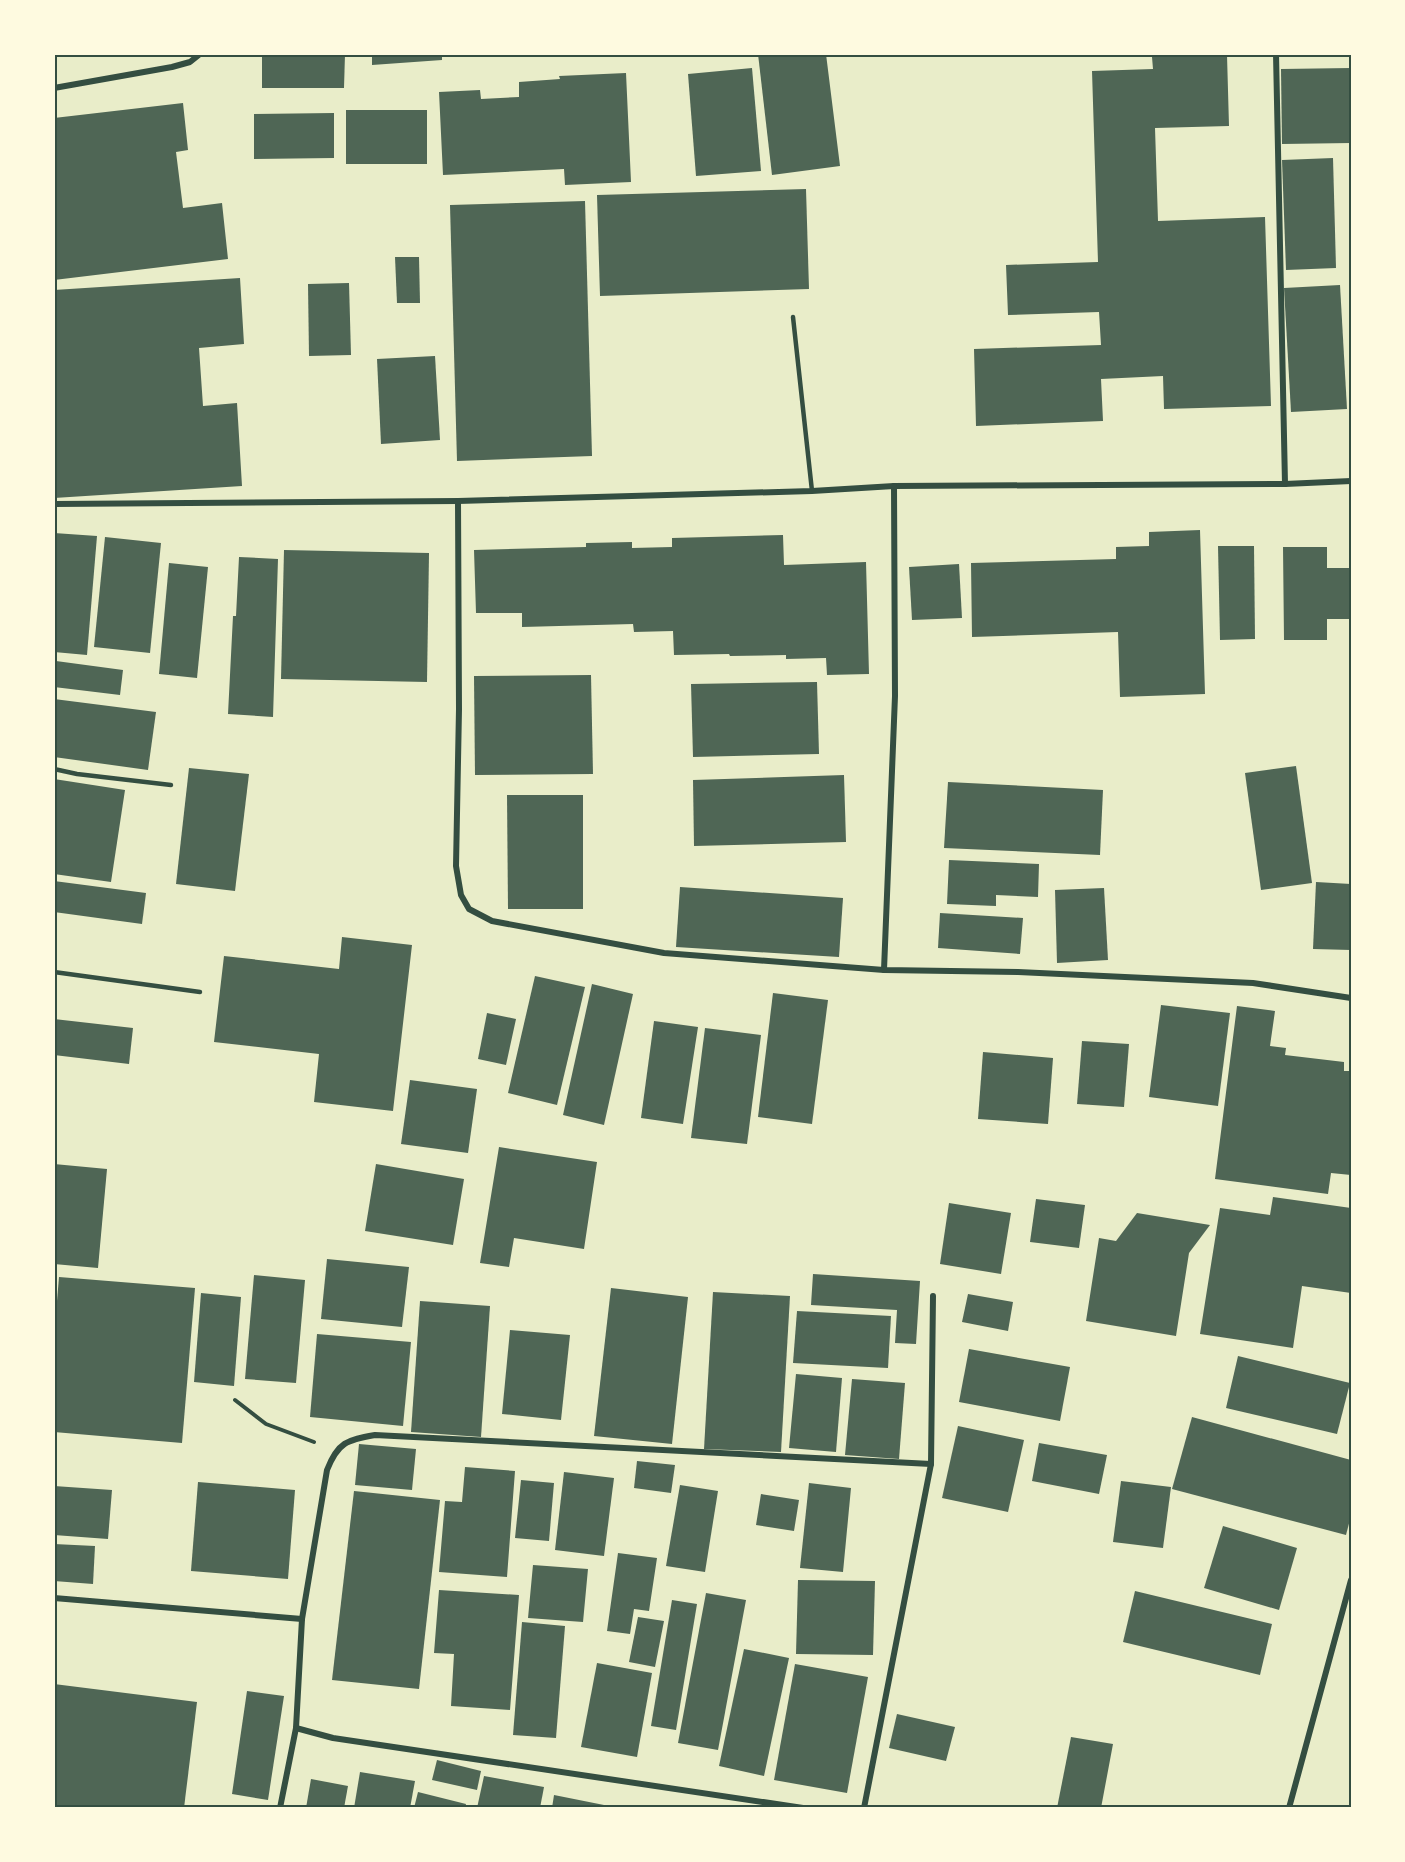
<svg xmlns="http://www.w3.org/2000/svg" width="1405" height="1862" viewBox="0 0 1405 1862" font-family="Georgia,serif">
	<rect width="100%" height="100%" fill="#e9edc9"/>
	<g fill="#4f6655">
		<path d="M 262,54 L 345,54 L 344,88 L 262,88 Z"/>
		<path d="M 372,54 L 442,54 L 442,60 L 372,65 Z"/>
		<path d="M 758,54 L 826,54 L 840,166 L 772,175 Z"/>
		<path d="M 1227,55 L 1229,126 L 1155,128 L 1158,221 L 1265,217 L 1271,406 L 1164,409 L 1163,376 L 1101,379 L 1103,421 L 976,426 L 974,349 L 1101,345 L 1099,312 L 1008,315 L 1006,265 L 1098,262 L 1092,71 L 1153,69 L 1152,57 Z"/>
		<path d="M 752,68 L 761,171 L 696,176 L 688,74 Z"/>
		<path d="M 1351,68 L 1351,143 L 1282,144 L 1281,69 Z"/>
		<path d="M 626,73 L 631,182 L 565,185 L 564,169 L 443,175 L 439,92 L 480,90 L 481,99 L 519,97 L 519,82 L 560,79 L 559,76 Z"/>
		<path d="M 183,103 L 188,150 L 176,152 L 183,208 L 222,203 L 228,259 L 54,280 L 54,118 Z"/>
		<rect x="346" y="110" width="81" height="54"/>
		<path d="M 334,113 L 334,158 L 254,159 L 254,114 Z"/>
		<path d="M 1333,158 L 1336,268 L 1286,270 L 1282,160 Z"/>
		<path d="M 806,189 L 809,289 L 600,296 L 597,195 Z"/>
		<path d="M 585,201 L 592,456 L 457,461 L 450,205 Z"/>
		<path d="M 395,257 L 419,257 L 420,303 L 397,303 Z"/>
		<path d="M 240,278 L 244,344 L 199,348 L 203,406 L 237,403 L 242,486 L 54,498 L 54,290 Z"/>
		<path d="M 349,283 L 351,355 L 309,356 L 308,284 Z"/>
		<path d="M 1340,285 L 1347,409 L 1291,412 L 1284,288 Z"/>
		<path d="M 435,356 L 440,440 L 381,444 L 377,359 Z"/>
		<path d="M 1200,530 L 1205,694 L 1120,697 L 1118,632 L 972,637 L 971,563 L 1116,559 L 1116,547 L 1149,546 L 1149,532 Z"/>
		<path d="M 54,533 L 97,536 L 87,655 L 54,652 Z"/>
		<path d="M 783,535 L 784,565 L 866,562 L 869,674 L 827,675 L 826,658 L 786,659 L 786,655 L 730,656 L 729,654 L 674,655 L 673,631 L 634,632 L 633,624 L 522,627 L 522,613 L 476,613 L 474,550 L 586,547 L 586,543 L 632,542 L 632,548 L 672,547 L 672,538 Z"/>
		<path d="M 105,537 L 161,543 L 150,653 L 94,647 Z"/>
		<path d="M 1218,546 L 1254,546 L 1255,639 L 1220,640 Z"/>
		<path d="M 1283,547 L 1327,547 L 1327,568 L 1351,568 L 1351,619 L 1327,619 L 1327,640 L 1284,640 Z"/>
		<path d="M 284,550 L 429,553 L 427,682 L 281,679 Z"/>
		<path d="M 239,557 L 278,559 L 273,717 L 228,714 L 233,616 L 236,616 Z"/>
		<path d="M 169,563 L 208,567 L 197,678 L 159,674 Z"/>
		<path d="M 959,564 L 962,618 L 912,620 L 909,567 Z"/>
		<path d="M 56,661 L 123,670 L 120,695 L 54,687 Z"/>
		<path d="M 591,675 L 593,774 L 475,775 L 474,676 Z"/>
		<path d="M 817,682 L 819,754 L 693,757 L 691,684 Z"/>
		<path d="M 54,699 L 156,712 L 148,770 L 54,757 Z"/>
		<path d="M 1296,766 L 1312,883 L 1261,890 L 1245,773 Z"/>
		<path d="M 189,768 L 249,774 L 235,891 L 176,884 Z"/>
		<path d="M 844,775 L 846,842 L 694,846 L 693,780 Z"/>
		<path d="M 54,779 L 125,790 L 111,882 L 54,874 Z"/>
		<path d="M 948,782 L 1103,790 L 1100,855 L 944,848 Z"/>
		<path d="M 507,795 L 583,795 L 583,909 L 508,909 Z"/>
		<path d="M 949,860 L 1039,864 L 1038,897 L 996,895 L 996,906 L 947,904 Z"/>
		<path d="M 54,881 L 146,893 L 142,924 L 54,912 Z"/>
		<path d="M 1316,882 L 1351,884 L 1351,950 L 1313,949 Z"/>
		<path d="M 680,887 L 843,898 L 839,957 L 676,947 Z"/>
		<path d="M 1104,888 L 1108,960 L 1057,963 L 1055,890 Z"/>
		<path d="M 940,913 L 1023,918 L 1020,954 L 938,948 Z"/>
		<path d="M 342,937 L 412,945 L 393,1111 L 314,1102 L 319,1054 L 214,1042 L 224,956 L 339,969 Z"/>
		<path d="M 535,976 L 585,987 L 557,1105 L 508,1093 Z"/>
		<path d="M 592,984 L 633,994 L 604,1125 L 563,1115 Z"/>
		<path d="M 773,993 L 828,1000 L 812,1124 L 758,1117 Z"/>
		<path d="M 1161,1005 L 1230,1013 L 1218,1106 L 1149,1097 Z"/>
		<path d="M 1237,1006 L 1275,1011 L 1270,1046 L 1286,1048 L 1285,1055 L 1344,1062 L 1344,1071 L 1351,1071 L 1351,1175 L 1331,1173 L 1328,1194 L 1215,1179 Z"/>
		<path d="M 487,1013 L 516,1019 L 506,1065 L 478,1059 Z"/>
		<path d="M 54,1019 L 133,1028 L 129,1064 L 54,1055 Z"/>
		<path d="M 654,1021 L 698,1027 L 683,1124 L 641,1118 Z"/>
		<path d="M 705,1028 L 761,1035 L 747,1144 L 691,1138 Z"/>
		<path d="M 1082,1041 L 1129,1044 L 1124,1107 L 1077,1104 Z"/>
		<path d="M 983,1052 L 1053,1058 L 1048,1124 L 978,1119 Z"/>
		<path d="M 410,1080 L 477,1089 L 468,1153 L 401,1144 Z"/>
		<path d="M 499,1147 L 597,1162 L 584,1249 L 514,1238 L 509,1267 L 480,1263 Z"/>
		<path d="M 54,1164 L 107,1169 L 98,1268 L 54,1264 Z"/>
		<path d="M 376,1164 L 464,1179 L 453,1245 L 365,1231 Z"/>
		<path d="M 1273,1197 L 1351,1208 L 1351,1293 L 1302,1286 L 1293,1348 L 1200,1334 L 1220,1208 L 1270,1215 Z"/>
		<path d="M 1036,1199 L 1085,1205 L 1079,1248 L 1030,1242 Z"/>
		<path d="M 949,1203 L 1011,1213 L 1001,1274 L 940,1264 Z"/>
		<path d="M 1137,1213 L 1210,1225 L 1189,1253 L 1176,1336 L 1086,1321 L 1099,1238 L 1116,1241 Z"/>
		<path d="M 327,1259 L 409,1267 L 402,1327 L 321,1319 Z"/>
		<path d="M 813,1274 L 920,1281 L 916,1344 L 895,1343 L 897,1310 L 811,1305 Z"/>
		<path d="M 254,1275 L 305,1280 L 296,1383 L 245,1379 Z"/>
		<path d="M 59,1277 L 195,1288 L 182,1443 L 54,1432 L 54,1337 Z"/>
		<path d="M 611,1288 L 688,1297 L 672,1444 L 594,1436 Z"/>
		<path d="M 713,1292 L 790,1296 L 781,1452 L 704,1449 Z"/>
		<path d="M 201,1293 L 241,1297 L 234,1386 L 194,1382 Z"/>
		<path d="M 968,1294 L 1013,1302 L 1008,1331 L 962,1322 Z"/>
		<path d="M 420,1301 L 490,1306 L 481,1437 L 411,1432 Z"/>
		<path d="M 797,1311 L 891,1316 L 888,1368 L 793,1363 Z"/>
		<path d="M 510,1330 L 570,1335 L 561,1420 L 502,1414 Z"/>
		<path d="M 317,1334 L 411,1342 L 403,1426 L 310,1417 Z"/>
		<path d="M 969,1349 L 1070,1367 L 1060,1421 L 959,1402 Z"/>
		<path d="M 1238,1356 L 1350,1383 L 1337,1434 L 1226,1408 Z"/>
		<path d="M 796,1374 L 842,1378 L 836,1452 L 789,1448 Z"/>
		<path d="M 852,1379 L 905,1383 L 899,1459 L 845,1455 Z"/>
		<path d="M 1192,1417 L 1351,1460 L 1351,1516 L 1346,1535 L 1172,1489 Z"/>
		<path d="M 958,1426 L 1024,1440 L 1008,1512 L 942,1498 Z"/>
		<path d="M 1039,1443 L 1107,1455 L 1099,1494 L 1032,1481 Z"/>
		<path d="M 359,1444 L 416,1449 L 412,1490 L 355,1485 Z"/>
		<path d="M 637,1461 L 675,1465 L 671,1493 L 634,1488 Z"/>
		<path d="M 465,1467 L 515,1471 L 507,1577 L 439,1572 L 445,1501 L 462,1502 Z"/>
		<path d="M 564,1472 L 614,1478 L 604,1556 L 555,1550 Z"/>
		<path d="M 521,1480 L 554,1483 L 549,1541 L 515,1538 Z"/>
		<path d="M 1121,1481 L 1171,1487 L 1163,1548 L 1113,1542 Z"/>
		<path d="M 198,1482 L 295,1490 L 288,1579 L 191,1571 Z"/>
		<path d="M 809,1483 L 851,1488 L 843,1572 L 800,1568 Z"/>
		<path d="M 680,1485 L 718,1491 L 705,1572 L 666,1566 Z"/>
		<path d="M 54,1486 L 112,1490 L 108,1539 L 54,1535 Z"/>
		<path d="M 354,1491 L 440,1500 L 419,1689 L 332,1680 Z"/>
		<path d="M 761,1494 L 799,1500 L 794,1531 L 756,1525 Z"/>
		<path d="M 1223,1526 L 1297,1548 L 1279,1610 L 1204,1588 Z"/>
		<path d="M 54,1544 L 95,1546 L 93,1584 L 54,1581 Z"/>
		<path d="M 618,1553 L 657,1558 L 649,1611 L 634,1609 L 630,1634 L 607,1631 Z"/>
		<path d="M 533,1565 L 588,1569 L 583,1622 L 528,1618 Z"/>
		<path d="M 798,1580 L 875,1581 L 873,1655 L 796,1654 Z"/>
		<path d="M 439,1590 L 519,1595 L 510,1710 L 451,1706 L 454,1654 L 434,1653 Z"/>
		<path d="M 1135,1591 L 1272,1624 L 1260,1675 L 1123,1642 Z"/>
		<path d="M 706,1593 L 746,1600 L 718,1750 L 678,1743 Z"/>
		<path d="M 672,1600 L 697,1604 L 676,1730 L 651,1726 Z"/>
		<path d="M 638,1617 L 664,1621 L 655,1667 L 629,1662 Z"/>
		<path d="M 522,1622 L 565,1626 L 556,1738 L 513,1735 Z"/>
		<path d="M 744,1649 L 789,1658 L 764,1776 L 719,1766 Z"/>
		<path d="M 597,1663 L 652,1673 L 637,1757 L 581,1747 Z"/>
		<path d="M 795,1664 L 868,1677 L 847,1793 L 774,1780 Z"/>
		<path d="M 54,1684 L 197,1702 L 184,1808 L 54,1808 Z"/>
		<path d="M 247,1691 L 284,1696 L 268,1800 L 232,1794 Z"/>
		<path d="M 897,1714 L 955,1727 L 946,1761 L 889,1748 Z"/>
		<path d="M 1071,1737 L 1113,1744 L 1101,1808 L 1057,1808 Z"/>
		<path d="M 437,1760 L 481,1771 L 477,1790 L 432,1780 Z"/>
		<path d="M 360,1772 L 415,1781 L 410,1808 L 354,1808 Z"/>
		<path d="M 484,1776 L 544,1787 L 540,1808 L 477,1808 Z"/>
		<path d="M 311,1779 L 348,1786 L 344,1808 L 306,1808 Z"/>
		<path d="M 418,1792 L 466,1804 L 465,1808 L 414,1808 Z"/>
		<path d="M 554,1795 L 614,1807 L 614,1808 L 552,1808 Z"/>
	</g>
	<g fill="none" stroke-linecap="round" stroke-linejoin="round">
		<path stroke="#344e41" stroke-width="4" d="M 235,1400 L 266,1424 L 314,1442"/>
		<g stroke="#344e41" stroke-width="4.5">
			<path d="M 793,317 L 812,491"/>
			<path d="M 54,769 L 77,774 L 171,785"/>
			<path d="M 54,972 L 200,992"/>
		</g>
		<g stroke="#344e41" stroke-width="6">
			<path d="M 518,54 L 521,54"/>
			<path d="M 1276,54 L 1285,484"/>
			<path d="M 54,88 L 172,67 L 190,62 L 200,54"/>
			<path d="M 458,501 L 459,709 L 456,866 L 461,895 L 469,909 L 492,921 L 664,953 L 884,970 L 1018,972 L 1253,983 L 1351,998"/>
			<path d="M 54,504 L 458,501 L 812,491 L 894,486 L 1285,484 L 1351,481"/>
			<path d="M 884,970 L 895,696 L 894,486"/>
			<path d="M 54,1598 L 302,1619"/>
			<path d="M 296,1728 L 333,1738 L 803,1808"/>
			<path d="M 280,1808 L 296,1728 L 302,1619 L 327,1470 C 338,1442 347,1440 375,1435 L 931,1464"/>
			<path d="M 864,1808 L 931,1464 L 933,1296"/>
			<path d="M 1289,1808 L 1351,1580"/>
		</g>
	</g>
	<rect width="1405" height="1862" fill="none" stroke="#fefae0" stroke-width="111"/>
	<rect x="56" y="56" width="1294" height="1750" fill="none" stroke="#344e41" stroke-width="2"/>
</svg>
